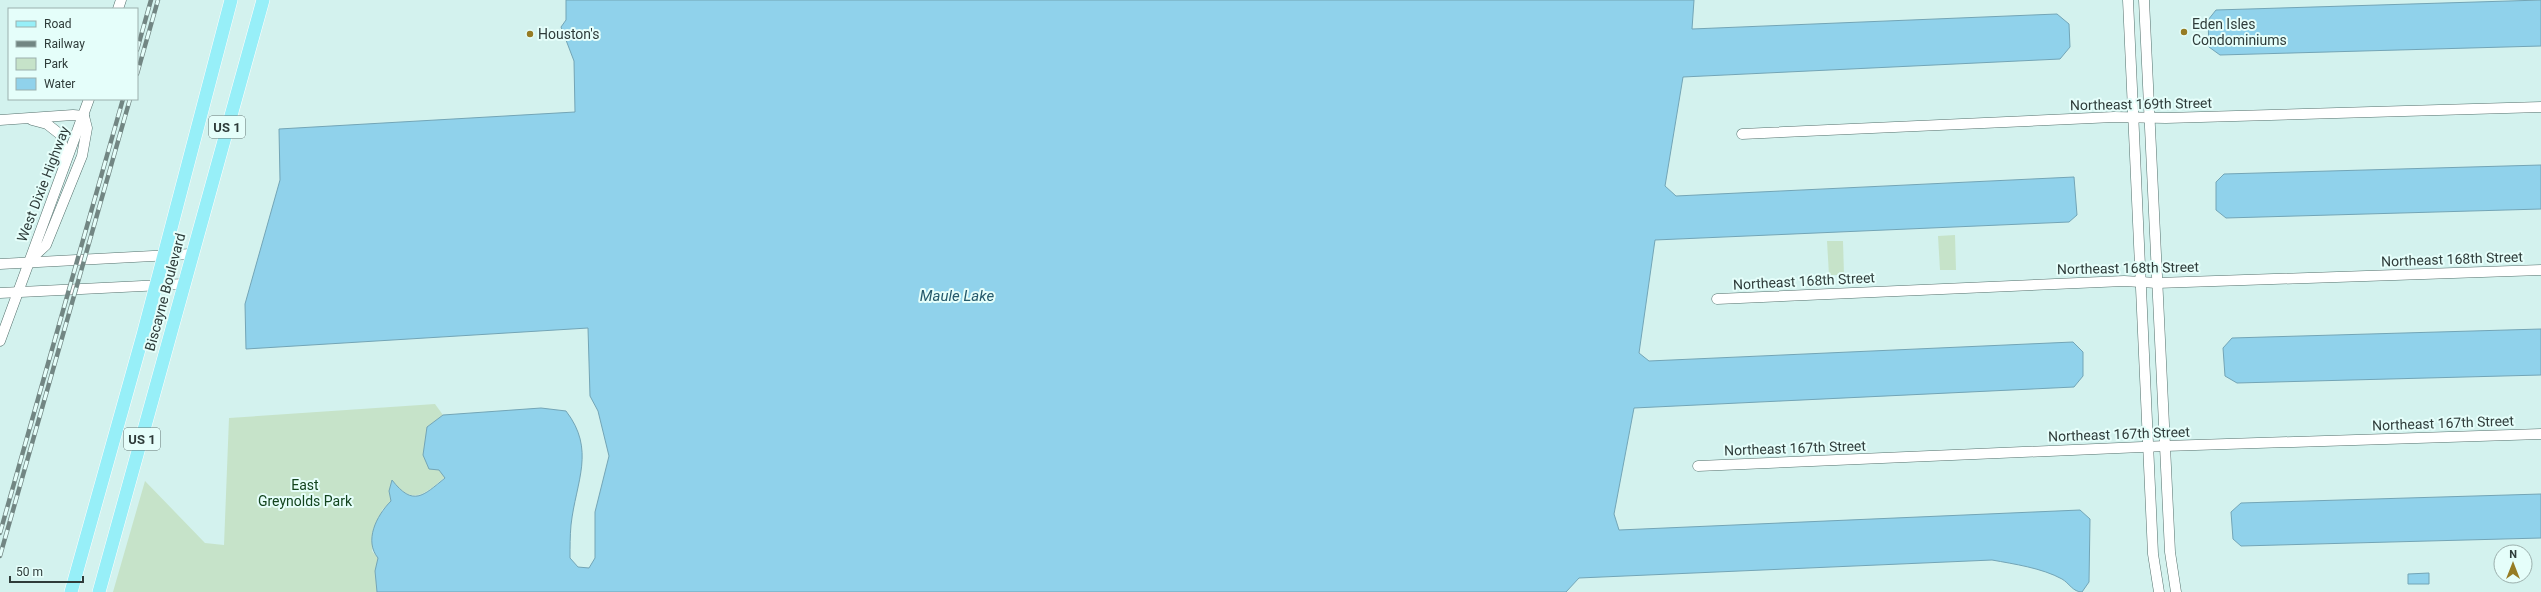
<svg xmlns="http://www.w3.org/2000/svg" width="2541" height="592" viewBox="0 0 2541 592" font-family="Roboto,sans-serif">
	<rect width="100%" height="100%" fill="#d3f2ee"/>
	<g fill="#c6e3c9">
		<path d="M 1955,235 L 1956,270 L 1940,270 L 1938,236 Z"/>
		<path d="M 1827,241 L 1843,241 L 1844,275 L 1829,275 Z"/>
		<path d="M 435,404 L 443,415 L 427,427 L 439,470 L 445,477 C 424,495 412,506 392,480 L 389,491 L 391,501 L 382,510 L 372,551 L 378,558 L 375,572 L 377,592 L 113,592 L 145,481 L 205,543 L 224,545 L 229,418 Z"/>
	</g>
	<g fill="#90d2eb" stroke="#73a5b6">
		<path d="M 566,0 L 1694,0 L 1692,29 L 2057,14 L 2069,24 L 2070,47 L 2060,59 L 1683,77 L 1665,186 L 1676,196 L 2074,177 L 2077,215 L 2069,222 L 1655,240 L 1639,353 L 1649,361 L 2073,342 L 2083,352 L 2083,376 L 2074,387 L 1634,408 L 1614,514 L 1619,530 L 2080,510 L 2090,519 L 2089,582 L 2082,592 C 2073,592 2069,583 2062,579 C 2042,568 2014,564 1992,560 L 1579,578 L 1566,592 L 377,592 L 375,571 L 378,558 C 364,541 376,516 391,501 L 389,491 L 392,480 C 413,507 423,496 445,478 L 439,470 L 429,469 L 423,455 L 427,427 L 443,415 L 541,408 L 566,411 C 596,450 576,481 571,525 C 570,536 570,547 570,558 L 578,567 L 589,568 L 595,558 L 595,512 L 609,456 L 598,411 L 590,396 L 588,328 L 246,349 L 245,304 L 280,180 L 279,129 L 575,112 L 574,61 L 561,27 L 566,20 Z"/>
		<path d="M 2541,0 L 2541,46 L 2220,55 L 2209,47 L 2208,20 L 2216,10 Z"/>
		<path d="M 2541,165 L 2541,209 L 2226,218 L 2216,210 L 2216,182 L 2224,174 Z"/>
		<path d="M 2541,329 L 2541,375 L 2237,383 L 2225,376 L 2223,348 L 2232,338 Z"/>
		<path d="M 2541,494 L 2541,538 L 2241,546 L 2233,539 L 2231,512 L 2241,503 Z"/>
		<path d="M 2429,573 L 2429,584 L 2408,584 L 2408,574 Z"/>
	</g>
	<g fill="none" stroke-linecap="round" stroke-linejoin="round">
		<g stroke="#54706c" stroke-width="11">
			<g id="minor">
				<path d="M 2128,0 L 2153,554 L 2159,592"/>
				<path d="M 2144,0 L 2170,552 L 2176,592"/>
				<path d="M 118,9 L 121,0"/>
				<path d="M 0,120 L 73,115 L 84,116"/>
				<path d="M 32,120 L 47,124 L 61,135 L 64,161"/>
				<path d="M 1742,134 L 2114,117 L 2166,118 L 2541,107"/>
				<path d="M 31,259 L 46,245 L 82,156 L 87,128 L 84,116"/>
				<path d="M 0,264 L 191,254"/>
				<path d="M 0,293 L 183,284"/>
				<path d="M 1717,299 L 2124,281 L 2157,283 L 2541,270"/>
				<path d="M 0,341 L 89,99"/>
				<path d="M 1698,466 L 2165,446 L 2541,434"/>
			</g>
		</g>
		<g stroke="#fff" stroke-width="14">
			<g id="major">
				<path d="M 71,592 L 143,335 L 231,0"/>
				<path d="M 99,592 L 263,0"/>
			</g>
		</g>
		<use href="#minor" stroke="#fff" stroke-width="10"/>
		<use href="#major" stroke="#97eff8" stroke-width="13"/>
		<g stroke="#728683" stroke-width="4.5">
			<g id="rail">
				<path d="M 137,50 L 151,0"/>
				<path d="M 137,74 L 158,0"/>
				<path d="M 0,533 L 123,99"/>
				<path d="M 0,556 L 130,99"/>
			</g>
		</g>
		<use href="#rail" stroke="#e5fefa" stroke-width="3" stroke-dasharray="9" stroke-linecap="butt"/>
	</g>
	<g fill="#967c24" stroke="#e5fefa" stroke-width="1.5">
		<circle cx="2184" cy="32" r="4"/>
		<circle cx="530" cy="34" r="4"/>
	</g>
	<g text-anchor="middle" stroke-width="4" stroke-linejoin="round" paint-order="stroke">
		<g fill="#e5fefa" stroke="#667674" stroke-width="1">
			<rect x="209" y="116" width="36" height="22" rx="3"/>
			<rect x="124" y="428" width="36" height="22" rx="3"/>
		</g>
		<g font-size="13" font-weight="bold" fill="#2f3c3a">
			<text x="227" y="132">US 1</text>
			<text x="142" y="444">US 1</text>
		</g>
		<g font-size="14" fill="#2f3c3a" stroke="#e5fefa" text-anchor="start">
			<text x="2192" y="29">Eden Isles<tspan x="2192" dy="16">Condominiums</tspan></text>
			<text x="538" y="39">Houston's</text>
		</g>
		<g font-size="14" fill="#2f3c3a" stroke="#e5fefa">
			<text transform="translate(2141 104) rotate(-1)" y="5">Northeast 169th Street</text>
			<text transform="translate(43 184) rotate(-69)" y="5">West Dixie Highway</text>
			<text transform="translate(2452 259) rotate(-2)" y="5">Northeast 168th Street</text>
			<text transform="translate(2128 268) rotate(-1)" y="5">Northeast 168th Street</text>
			<text transform="translate(1804 281) rotate(-3)" y="5">Northeast 168th Street</text>
			<text transform="translate(165 292) rotate(-75)" y="5">Biscayne Boulevard</text>
			<text transform="translate(2443 423) rotate(-2)" y="5">Northeast 167th Street</text>
			<text transform="translate(2119 434) rotate(-2)" y="5">Northeast 167th Street</text>
			<text transform="translate(1795 448) rotate(-2)" y="5">Northeast 167th Street</text>
		</g>
		<g font-size="14" fill="#12441e" stroke="#e5fefa">
			<text x="305" y="490">East<tspan x="305" dy="16">Greynolds Park</tspan></text>
		</g>
		<g font-size="15" font-style="italic" fill="#25596b" stroke="#e5fefa">
			<text x="957" y="301">Maule Lake</text>
		</g>
	</g>
	<rect x="8" y="8" width="130" height="92" fill="#e5fefa" stroke="#9cb0ad"/>
	<rect x="16" y="21" width="20" height="6" fill="#97eff8" stroke="#9cb0ad"/>
	<text x="44" y="28" font-size="12" fill="#2f3c3a">Road</text>
	<rect x="16" y="41" width="20" height="6" fill="#728683" stroke="#9cb0ad"/>
	<text x="44" y="48" font-size="12" fill="#2f3c3a">Railway</text>
	<rect x="16" y="58" width="20" height="12" fill="#c6e3c9" stroke="#9cb0ad"/>
	<text x="44" y="68" font-size="12" fill="#2f3c3a">Park</text>
	<rect x="16" y="78" width="20" height="12" fill="#90d2eb" stroke="#9cb0ad"/>
	<text x="44" y="88" font-size="12" fill="#2f3c3a">Water</text>
	<g transform="translate(2513 564)"><circle r="19" fill="#e5fefa" stroke="#9cb0ad"/>
	<path d="M0-3L7 15L0 10L-7 15Z" fill="#967c24"/>
	<text y="-6" font-size="11" font-weight="bold" text-anchor="middle" fill="#2f3c3a">N</text>
	</g>
	<path d="M10 576v6h73v-6" fill="none" stroke="#2f3c3a" stroke-width="2"/>
	<text x="16" y="576" font-size="12" fill="#2f3c3a" stroke="#e5fefa" stroke-width="3" paint-order="stroke">50 m</text>
</svg>
